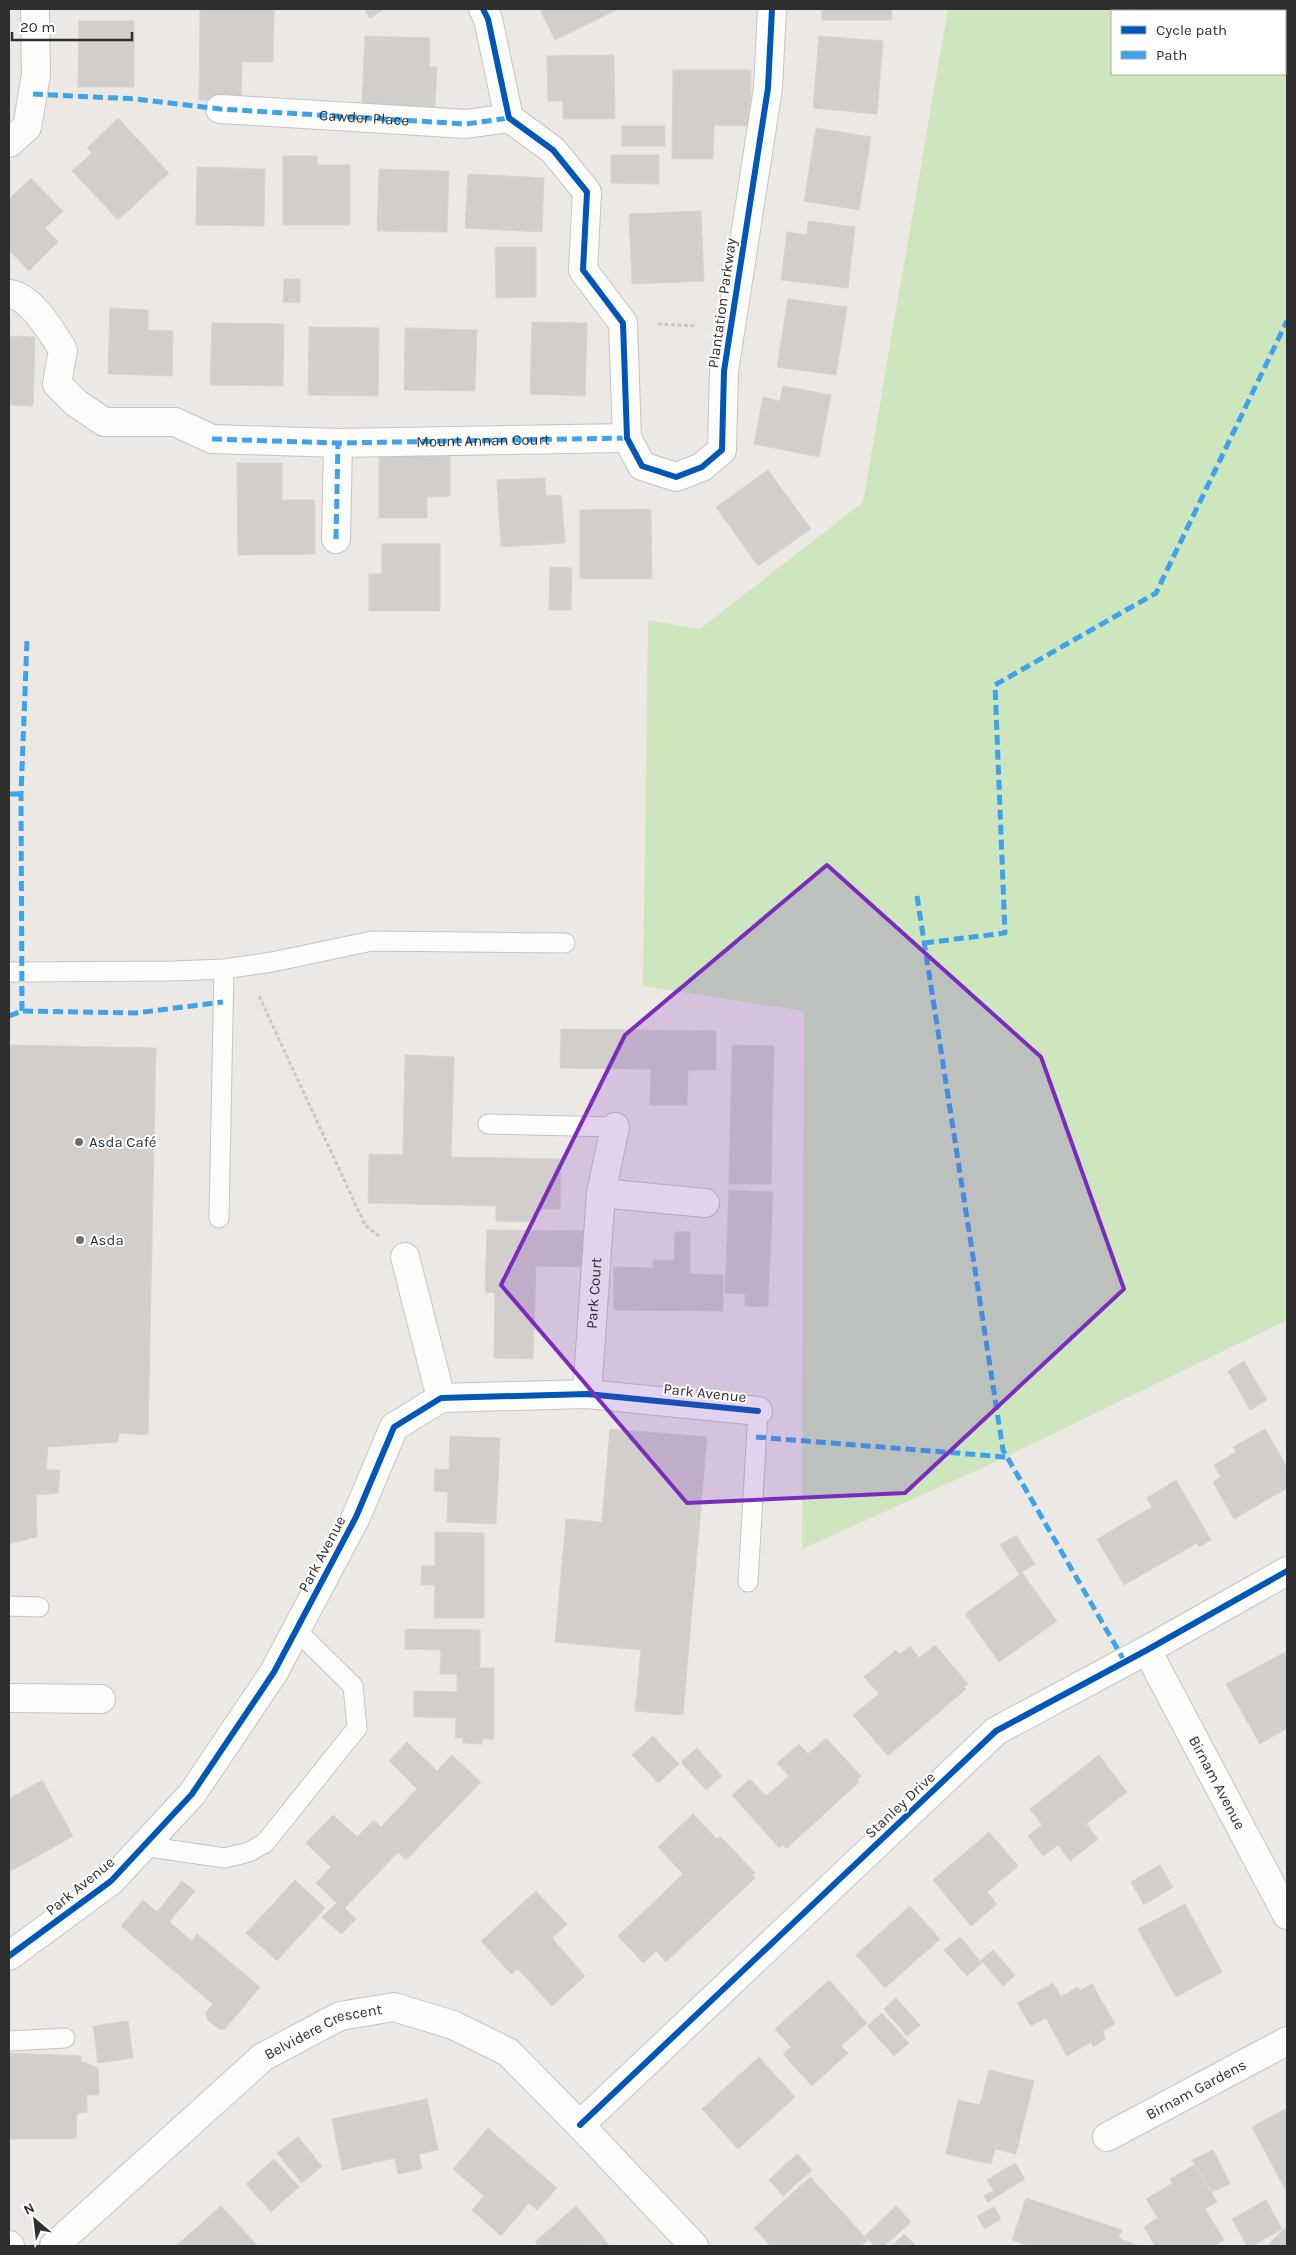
<svg xmlns="http://www.w3.org/2000/svg" width="1296" height="2255" viewBox="0 0 1296 2255" font-family="Karla,sans-serif">
	<rect width="100%" height="100%" fill="#ece8e4"/>
	<path fill="#cee6be" fill-rule="evenodd" d="M 948,9 L 1287,9 L 1287,1320 L 1006,1457 L 802,1549 L 804,1011 L 643,986 L 648,620 L 700,629 L 863,502 ZM 1112,11 L 1285,11 L 1285,74 L 1112,74 Z"/>
	<g fill="#d1cecb" stroke="#d7d4d0">
		<path d="M 200,9 L 274,9 L 273,62 L 242,62 L 241,101 L 199,100 Z"/>
		<path d="M 364,9 L 384,9 L 370,18 Z"/>
		<path d="M 543,9 L 616,9 L 616,10 L 555,40 L 540,10 Z"/>
		<rect x="822" y="9" width="70" height="11"/>
		<path d="M 79,21 L 134,21 L 134,87 L 78,87 Z"/>
		<path d="M 365,36 L 430,38 L 429,67 L 437,67 L 435,109 L 362,106 Z"/>
		<path d="M 819,36 L 883,41 L 877,114 L 813,108 Z"/>
		<path d="M 614,55 L 615,119 L 563,119 L 563,101 L 548,101 L 547,56 Z"/>
		<path d="M 673,70 L 751,70 L 750,126 L 714,125 L 713,159 L 672,159 Z"/>
		<path d="M 118,118 L 169,173 L 118,220 L 72,171 L 92,153 L 87,148 Z"/>
		<rect x="622" y="126" width="43" height="20"/>
		<path d="M 816,128 L 871,137 L 859,210 L 804,201 Z"/>
		<path d="M 611,155 L 659,155 L 659,184 L 611,183 Z"/>
		<path d="M 283,156 L 317,156 L 317,165 L 350,165 L 350,225 L 283,225 Z"/>
		<path d="M 197,167 L 265,169 L 264,226 L 196,225 Z"/>
		<path d="M 379,169 L 449,171 L 447,232 L 377,231 Z"/>
		<path d="M 468,174 L 544,178 L 542,232 L 465,228 Z"/>
		<path d="M 31,178 L 63,211 L 45,228 L 58,242 L 29,271 L 9,250 L 9,199 Z"/>
		<path d="M 701,211 L 704,281 L 632,284 L 629,214 Z"/>
		<path d="M 808,221 L 855,227 L 848,288 L 781,280 L 787,232 L 807,235 Z"/>
		<path d="M 495,247 L 536,247 L 536,297 L 496,298 Z"/>
		<path d="M 284,279 L 300,279 L 300,303 L 283,302 Z"/>
		<path d="M 788,299 L 847,307 L 836,375 L 777,367 Z"/>
		<path d="M 110,308 L 148,310 L 148,330 L 173,331 L 172,376 L 108,374 Z"/>
		<path d="M 532,322 L 587,323 L 585,396 L 530,394 Z"/>
		<path d="M 212,323 L 284,324 L 283,386 L 210,385 Z"/>
		<path d="M 309,327 L 379,328 L 378,396 L 308,395 Z"/>
		<path d="M 405,328 L 477,330 L 475,391 L 404,390 Z"/>
		<path d="M 9,336 L 35,337 L 33,406 L 9,405 Z"/>
		<path d="M 783,386 L 831,395 L 819,457 L 754,444 L 763,397 L 780,401 Z"/>
		<path d="M 379,455 L 450,455 L 450,496 L 427,497 L 427,518 L 379,518 Z"/>
		<path d="M 237,463 L 282,463 L 282,500 L 315,500 L 315,554 L 238,555 Z"/>
		<path d="M 768,470 L 811,529 L 758,566 L 716,507 Z"/>
		<path d="M 545,478 L 546,496 L 561,495 L 565,543 L 501,547 L 497,480 Z"/>
		<path d="M 651,509 L 652,579 L 580,579 L 580,510 Z"/>
		<path d="M 382,544 L 440,544 L 440,611 L 369,611 L 369,574 L 382,574 Z"/>
		<path d="M 550,567 L 572,568 L 571,610 L 549,610 Z"/>
		<path d="M 561,1029 L 716,1031 L 716,1070 L 688,1070 L 687,1105 L 650,1105 L 651,1069 L 560,1068 Z"/>
		<path d="M 9,1045 L 156,1048 L 148,1435 L 119,1433 L 118,1442 L 48,1447 L 46,1470 L 60,1470 L 58,1493 L 36,1495 L 37,1537 L 9,1544 Z"/>
		<path d="M 732,1045 L 774,1046 L 771,1184 L 729,1184 Z"/>
		<path d="M 405,1055 L 454,1057 L 451,1157 L 561,1159 L 560,1209 L 536,1209 L 536,1222 L 496,1221 L 496,1206 L 368,1203 L 369,1154 L 403,1155 Z"/>
		<path d="M 729,1190 L 773,1192 L 768,1307 L 745,1306 L 745,1294 L 725,1293 Z"/>
		<path d="M 487,1230 L 585,1231 L 584,1267 L 536,1266 L 533,1359 L 494,1358 L 495,1293 L 485,1292 Z"/>
		<path d="M 675,1232 L 690,1232 L 690,1274 L 723,1275 L 723,1311 L 614,1310 L 614,1267 L 653,1268 L 653,1260 L 674,1260 Z"/>
		<path d="M 1244,1361 L 1267,1400 L 1250,1410 L 1228,1371 Z"/>
		<path d="M 610,1429 L 707,1437 L 683,1715 L 635,1711 L 641,1650 L 555,1642 L 566,1519 L 602,1522 Z"/>
		<path d="M 1265,1429 L 1287,1467 L 1287,1488 L 1234,1519 L 1213,1482 L 1221,1477 L 1214,1465 L 1236,1452 L 1233,1447 Z"/>
		<path d="M 450,1436 L 500,1438 L 496,1524 L 447,1522 L 448,1492 L 434,1491 L 435,1469 L 449,1470 Z"/>
		<path d="M 1176,1480 L 1211,1540 L 1199,1547 L 1197,1543 L 1124,1585 L 1097,1539 L 1152,1507 L 1147,1498 Z"/>
		<path d="M 435,1532 L 484,1533 L 484,1618 L 434,1618 L 435,1585 L 421,1585 L 422,1566 L 435,1566 Z"/>
		<path d="M 1016,1535 L 1035,1564 L 1019,1574 L 1000,1545 Z"/>
		<path d="M 1022,1573 L 1057,1621 L 999,1662 L 965,1614 Z"/>
		<path d="M 405,1629 L 480,1630 L 480,1668 L 469,1668 L 494,1668 L 494,1739 L 483,1739 L 482,1744 L 463,1743 L 463,1738 L 455,1738 L 456,1718 L 414,1717 L 414,1691 L 457,1692 L 457,1674 L 440,1674 L 441,1650 L 405,1649 Z"/>
		<path d="M 935,1645 L 968,1684 L 964,1687 L 966,1689 L 888,1756 L 853,1715 L 879,1694 L 864,1677 L 896,1650 L 900,1654 L 910,1646 L 919,1658 Z"/>
		<path d="M 1287,1651 L 1287,1728 L 1260,1744 L 1226,1684 Z"/>
		<path d="M 653,1736 L 679,1764 L 658,1783 L 632,1755 Z"/>
		<path d="M 826,1738 L 861,1776 L 857,1779 L 859,1782 L 786,1849 L 783,1845 L 779,1848 L 732,1795 L 750,1779 L 766,1796 L 789,1776 L 777,1763 L 799,1744 L 808,1754 Z"/>
		<path d="M 407,1742 L 437,1771 L 452,1755 L 481,1782 L 406,1860 L 398,1852 L 345,1908 L 356,1919 L 341,1934 L 322,1917 L 337,1903 L 316,1883 L 331,1867 L 306,1843 L 333,1815 L 357,1837 L 374,1820 L 381,1827 L 417,1789 L 389,1761 Z"/>
		<path d="M 697,1748 L 722,1776 L 706,1790 L 681,1762 Z"/>
		<path d="M 1099,1755 L 1127,1792 L 1086,1824 L 1098,1839 L 1070,1861 L 1058,1845 L 1043,1856 L 1028,1836 L 1042,1825 L 1030,1809 Z"/>
		<path d="M 42,1780 L 73,1836 L 9,1872 L 9,1799 Z"/>
		<path d="M 693,1814 L 717,1839 L 720,1836 L 755,1873 L 752,1875 L 755,1878 L 666,1962 L 656,1951 L 643,1963 L 618,1936 L 683,1874 L 658,1847 Z"/>
		<path d="M 989,1832 L 1018,1866 L 987,1892 L 997,1904 L 971,1926 L 933,1880 Z"/>
		<path d="M 1160,1865 L 1173,1887 L 1144,1905 L 1131,1882 Z"/>
		<path d="M 295,1880 L 325,1908 L 277,1961 L 246,1933 Z"/>
		<path d="M 182,1881 L 195,1891 L 169,1922 L 192,1941 L 197,1934 L 260,1987 L 225,2029 L 219,2029 L 208,2020 L 206,2012 L 213,2004 L 121,1926 L 143,1900 L 157,1912 Z"/>
		<path d="M 536,1891 L 567,1924 L 552,1938 L 585,1976 L 552,2006 L 518,1969 L 511,1974 L 481,1941 Z"/>
		<path d="M 1185,1904 L 1222,1972 L 1176,1997 L 1138,1929 Z"/>
		<path d="M 910,1906 L 940,1939 L 885,1988 L 856,1955 Z"/>
		<path d="M 960,1937 L 982,1963 L 967,1976 L 944,1950 Z"/>
		<path d="M 993,1950 L 1015,1975 L 1003,1986 L 981,1960 Z"/>
		<path d="M 829,1980 L 867,2023 L 841,2046 L 848,2053 L 812,2086 L 783,2054 L 791,2047 L 775,2029 Z"/>
		<path d="M 1053,1983 L 1061,1997 L 1078,1987 L 1080,1991 L 1092,1984 L 1115,2024 L 1103,2031 L 1105,2039 L 1093,2047 L 1091,2042 L 1067,2056 L 1046,2018 L 1031,2026 L 1017,2003 Z"/>
		<path d="M 896,1998 L 920,2025 L 907,2036 L 884,2009 Z"/>
		<path d="M 882,2013 L 909,2043 L 894,2056 L 867,2026 Z"/>
		<path d="M 128,2021 L 133,2058 L 98,2063 L 93,2026 Z"/>
		<path d="M 9,2053 L 81,2056 L 81,2061 L 98,2068 L 99,2095 L 87,2095 L 87,2112 L 77,2113 L 76,2139 L 9,2139 Z"/>
		<path d="M 759,2057 L 795,2097 L 738,2149 L 702,2109 Z"/>
		<path d="M 989,2070 L 1034,2081 L 1016,2154 L 995,2149 L 991,2164 L 946,2154 L 958,2100 L 980,2105 Z"/>
		<path d="M 427,2099 L 438,2150 L 419,2154 L 422,2169 L 398,2174 L 395,2158 L 342,2170 L 332,2119 Z"/>
		<path d="M 1287,2108 L 1287,2193 L 1252,2127 Z"/>
		<path d="M 488,2128 L 557,2188 L 537,2210 L 529,2203 L 501,2236 L 472,2210 L 484,2196 L 453,2169 Z"/>
		<path d="M 298,2137 L 322,2166 L 302,2183 L 277,2153 Z"/>
		<path d="M 1213,2150 L 1230,2184 L 1212,2192 L 1192,2160 Z"/>
		<path d="M 797,2154 L 812,2170 L 783,2196 L 769,2180 Z"/>
		<path d="M 274,2159 L 299,2187 L 271,2212 L 246,2184 Z"/>
		<path d="M 1015,2163 L 1025,2179 L 988,2202 L 984,2196 L 994,2191 L 987,2180 Z"/>
		<path d="M 1194,2165 L 1217,2202 L 1205,2209 L 1224,2240 L 1214,2246 L 1155,2246 L 1144,2227 L 1158,2218 L 1146,2199 L 1173,2183 L 1170,2179 Z"/>
		<path d="M 810,2177 L 868,2240 L 860,2246 L 771,2246 L 754,2228 Z"/>
		<path d="M 1026,2198 L 1122,2230 L 1118,2238 L 1139,2246 L 1030,2246 L 1012,2240 Z"/>
		<path d="M 1266,2200 L 1282,2229 L 1252,2246 L 1247,2246 L 1232,2219 Z"/>
		<path d="M 221,2206 L 258,2246 L 176,2246 Z"/>
		<path d="M 576,2206 L 601,2235 L 588,2246 L 539,2246 L 535,2242 Z"/>
		<path d="M 896,2206 L 911,2222 L 884,2246 L 875,2246 L 865,2236 Z"/>
		<path d="M 994,2207 L 1001,2219 L 985,2229 L 977,2216 Z"/>
		<path d="M 1287,2226 L 1287,2246 L 1269,2246 L 1268,2245 Z"/>
		<path d="M 904,2234 L 916,2246 L 892,2246 Z"/>
		<path d="M 601,2235 L 610,2246 L 588,2246 Z"/>
	</g>
	<g fill="none" stroke-linecap="round" stroke-linejoin="round">
		<g stroke="#c5c4c5" stroke-width="21">
			<g id="service">
				<path d="M 9,972 L 173,971 L 224,969 L 272,962 L 372,941 L 565,943"/>
				<path d="M 488,1124 L 615,1127"/>
				<path d="M 219,1218 L 224,969"/>
				<path d="M 748,1582 L 758,1411"/>
				<path d="M 9,1606 L 39,1607"/>
				<path d="M 143,1846 L 225,1858 L 249,1852 L 265,1843 L 357,1728 L 353,1686 L 296,1630"/>
				<path d="M 9,2041 L 65,2038"/>
			</g>
		</g>
		<g stroke="#c5c4c5" stroke-width="30">
			<g id="minor">
				<path d="M 483,9 L 488,19 L 509,118 L 553,150 L 587,192 L 583,270 L 623,323 L 627,438 L 642,466 L 676,477 L 702,467 L 722,450 L 724,371 L 768,88 L 772,9"/>
				<path d="M 220,109 L 466,124 L 509,118"/>
				<path d="M 9,143 L 27,127 L 36,75 L 35,9"/>
				<path id="s1" d="M 9,294 C 31,296 52,332 63,350 L 57,384 L 76,403 L 104,422 L 175,422 L 212,439 L 338,443 L 627,438"/>
				<path d="M 336,539 L 338,443"/>
				<path d="M 601,1193 L 705,1203"/>
				<path d="M 405,1257 L 441,1398"/>
				<path id="s2" d="M 587,1394 L 601,1193 L 615,1127"/>
				<path id="s3" d="M 1147,1650 L 1287,1915"/>
				<path d="M 9,1698 L 101,1699"/>
				<path d="M 9,1956 L 111,1881 L 192,1794 L 274,1672 L 356,1517 L 394,1427 L 441,1398 L 587,1394 L 758,1411"/>
				<path d="M 580,2125 L 996,1731 L 1147,1650 L 1287,1571"/>
				<path id="s4" d="M 1107,2137 L 1287,2041"/>
				<path d="M 9,2245 L 10,2246"/>
				<path id="s5" d="M 54,2246 L 263,2057 L 340,2016 L 394,2007 L 453,2025 L 508,2052 L 580,2125 L 694,2246"/>
			</g>
		</g>
		<g stroke="#c9c9c8" stroke-width="3" stroke-dasharray="4 2.5" stroke-linecap="butt">
			<path d="M 658,324 L 697,326"/>
			<path d="M 259,996 L 365,1225 L 379,1236"/>
		</g>
		<use href="#service" stroke="#fcfcfb" stroke-width="19"/>
		<use href="#minor" stroke="#fcfcfb" stroke-width="28"/>
		<g stroke="#3ea3eb" stroke-width="5" stroke-dasharray="10 5" stroke-linecap="butt">
			<path id="s6" d="M 33,94 L 136,99 L 220,109 L 466,124 L 509,118"/>
			<path d="M 212,439 L 338,443 L 627,438"/>
			<path d="M 336,539 L 338,443"/>
			<path d="M 9,794 L 21,794"/>
			<path d="M 917,896 L 1003,1450 L 1125,1662"/>
			<path d="M 924,943 L 1005,933 L 995,685 L 1156,593 L 1287,321"/>
			<path d="M 22,1011 L 21,794 L 27,640"/>
			<path d="M 9,1016 L 22,1011 L 136,1013 L 223,1002"/>
			<path d="M 756,1437 L 1006,1457"/>
		</g>
		<g stroke="#fff" stroke-width="9">
			<g id="cycleway">
				<path d="M 483,9 L 488,19 L 509,118 L 553,150 L 587,192 L 583,270 L 623,323 L 627,438 L 642,466 L 676,477 L 702,467 L 722,450 L 724,371 L 768,88 L 772,9"/>
				<path d="M 9,1956 L 111,1881 L 192,1794 L 274,1672 L 356,1517 L 394,1427 L 441,1398 L 587,1394 L 758,1411"/>
				<path d="M 580,2125 L 996,1731 L 1147,1650 L 1287,1571"/>
			</g>
		</g>
		<use href="#cycleway" stroke="#0057b8" stroke-width="6"/>
	</g>
	<path fill="#7b2cbf" fill-opacity="0.2" stroke="#7b2cbf" stroke-width="4" stroke-linejoin="round" d="M 827,865 L 1041,1057 L 1124,1289 L 905,1493 L 687,1503 L 501,1285 L 625,1035 Z"/>
	<g fill="#706f6e" stroke="#fff" stroke-width="2">
		<circle cx="79" cy="1142" r="5"/>
		<circle cx="80" cy="1240" r="5"/>
	</g>
	<g text-anchor="middle" stroke-width="4" stroke-linejoin="round" paint-order="stroke">
		<g font-size="15" fill="#2e2e2e" stroke="#fff">
			<text dy="5" stroke="none"><textPath href="#s6" startOffset="332">Cawder Place</textPath></text>
			<text transform="translate(722 303) rotate(-82)" y="5">Plantation Parkway</text>
			<text dy="5" stroke="none"><textPath href="#s1" startOffset="558">Mount Annan Court</textPath></text>
			<text dy="5" stroke="none"><textPath href="#s2" startOffset="101">Park Court</textPath></text>
			<text transform="translate(705 1393) rotate(6)" y="5">Park Avenue</text>
			<text transform="translate(322 1554) rotate(-62)" y="5">Park Avenue</text>
			<text dy="5" stroke="none"><textPath href="#s3" startOffset="150">Birnam Avenue</textPath></text>
			<text transform="translate(900 1805) rotate(-43)" y="5">Stanley Drive</text>
			<text transform="translate(80 1886) rotate(-39)" y="5">Park Avenue</text>
			<text dy="5" stroke="none"><textPath href="#s5" startOffset="348">Belvidere Crescent</textPath></text>
			<text dy="5" stroke="none"><textPath href="#s4" startOffset="101">Birnam Gardens</textPath></text>
		</g>
		<g font-size="15" fill="#2e2e2e" stroke="#fff" text-anchor="start">
			<text x="89" y="1147">Asda Café</text>
			<text x="90" y="1245">Asda</text>
		</g>
	</g>
	<rect width="1296" height="2255" fill="none" stroke="#2e2e2e" stroke-width="20"/>
	<rect x="1111" y="10" width="175" height="65" fill="#ffffff" stroke="#ababab"/>
	<rect x="1121" y="26" width="25" height="8" fill="#0057b8" stroke="#ababab"/>
	<text x="1156" y="35" font-size="15" fill="#2e2e2e">Cycle path</text>
	<rect x="1121" y="51" width="25" height="8" fill="#3ea3eb" stroke="#ababab"/>
	<text x="1156" y="60" font-size="15" fill="#2e2e2e">Path</text>
	<g transform="translate(35 2220) rotate(332)" stroke="#ffffff" stroke-width="4" paint-order="stroke">
	<path d="M0-4L9 19L0 12L-9 19Z" fill="#2e2e2e"/>
	<text y="-8" font-size="14" font-weight="bold" text-anchor="middle" fill="#2e2e2e">N</text>
	</g>
	<path d="M12 32v8h120v-8" fill="none" stroke="#2e2e2e" stroke-width="2.5"/>
	<text x="20" y="32" font-size="15" fill="#2e2e2e" stroke="#ffffff" stroke-width="4" paint-order="stroke">20 m</text>
</svg>
